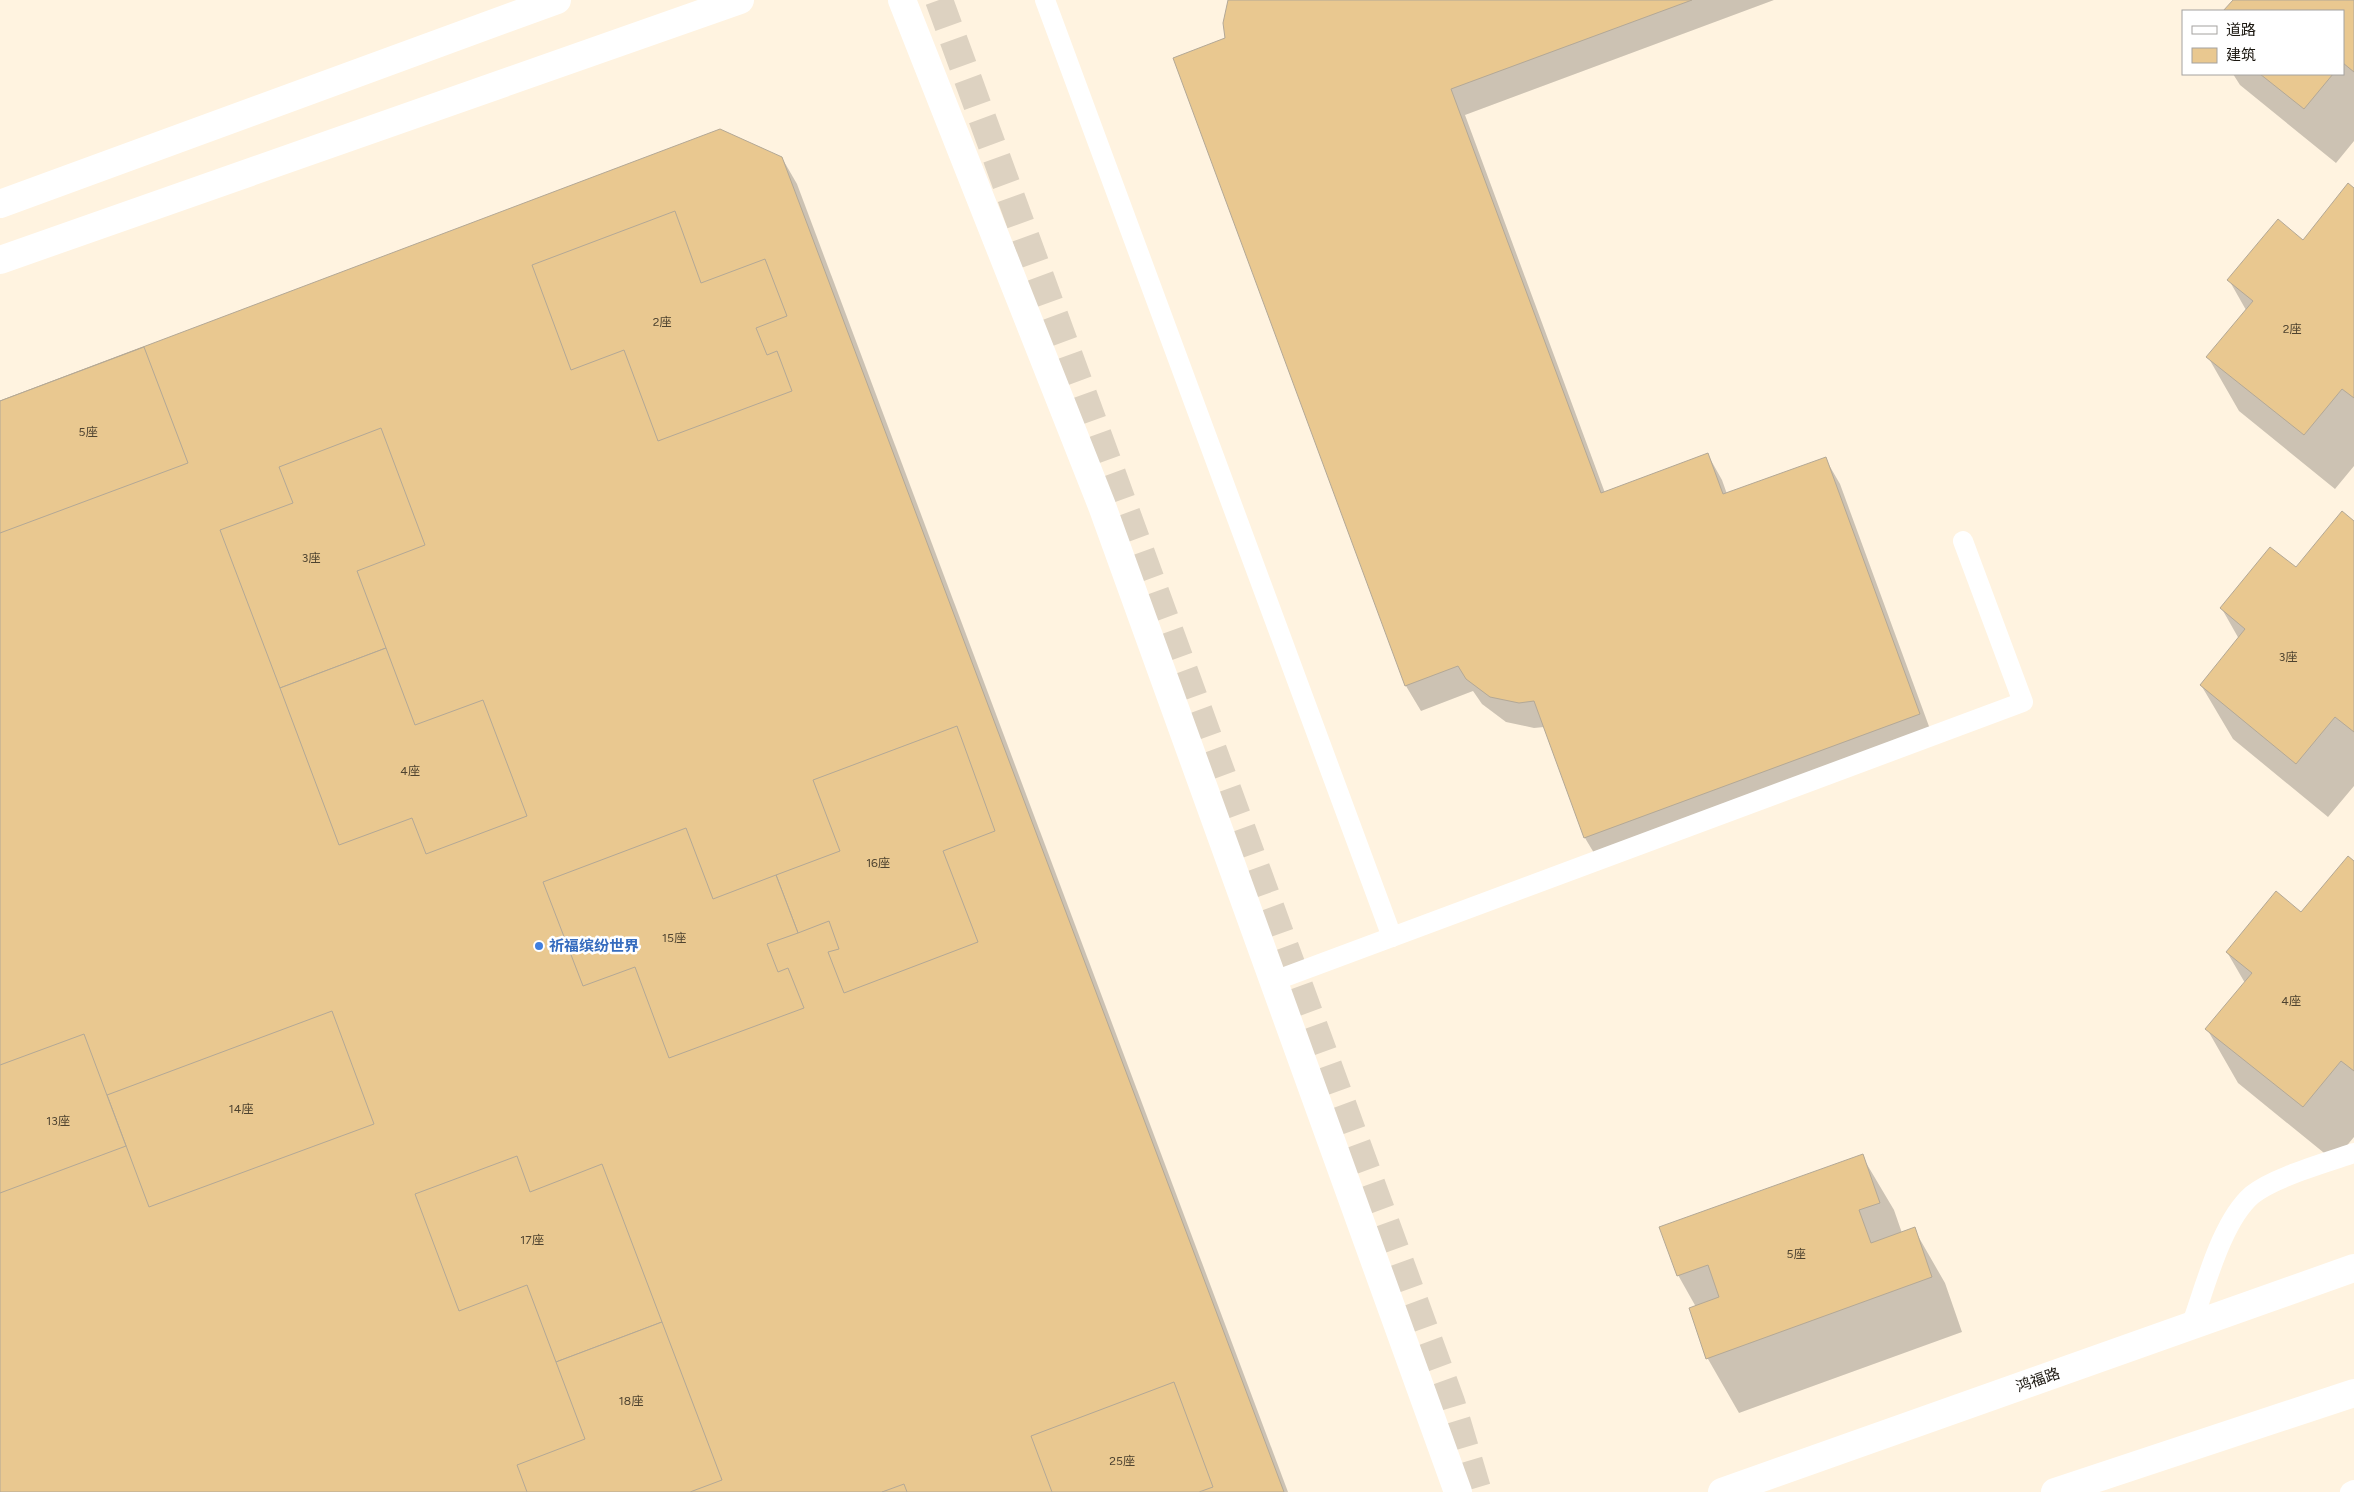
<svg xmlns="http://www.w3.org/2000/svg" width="2354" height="1492" viewBox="0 0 2354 1492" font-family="Figtree,'Noto Sans SC',sans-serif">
	<rect width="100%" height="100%" fill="#fff3e0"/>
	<g fill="#0003">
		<path d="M 1230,0 L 1774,0 L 1465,115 L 1605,493 L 1708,455 L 1722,480 L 1727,494 L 1825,458 L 1840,484 L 1934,740 L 1600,863 L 1585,838 L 1544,727 L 1534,728 L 1506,722 L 1482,704 L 1473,691 L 1421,711 L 1406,686 L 1174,59 L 1226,39 Z"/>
		<path d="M 2234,0 L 2354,0 L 2354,141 L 2336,163 L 2240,85 L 2233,74 L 2343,74 L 2343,11 L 2225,11 Z"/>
		<path d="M 782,158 L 797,184 L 1288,1492 L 0,1492 L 0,402 Z"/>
		<path d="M 2354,189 L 2354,466 L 2335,489 L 2239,411 L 2208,357 L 2246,310 L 2229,280 L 2303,241 Z"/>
		<path d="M 2354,523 L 2354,786 L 2328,817 L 2233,739 L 2201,685 L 2239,639 L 2222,609 L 2296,569 Z"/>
		<path d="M 2354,862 L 2354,1137 L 2334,1161 L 2238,1083 L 2207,1029 L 2245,983 L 2227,952 L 2302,914 Z"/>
		<path d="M 1862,1156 L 1894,1210 L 1902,1233 L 1914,1229 L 1945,1283 L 1962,1332 L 1739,1413 L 1708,1359 L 1690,1309 L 1696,1307 L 1678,1275 Z"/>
	</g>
	<g fill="#e9c890" stroke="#b3a896">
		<path d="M 1228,0 L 1692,0 L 1451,89 L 1601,493 L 1708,453 L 1723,494 L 1826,457 L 1920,714 L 1584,838 L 1534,701 L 1519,703 L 1490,697 L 1466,679 L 1458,666 L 1405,686 L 1173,58 L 1225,38 L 1223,23 Z"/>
		<path d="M 2233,0 L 2354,0 L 2354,72 L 2343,63 L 2343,11 L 2223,11 Z"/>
		<path d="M 2260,74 L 2333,74 L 2304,109 Z"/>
		<path d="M 720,129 L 782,157 L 1284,1492 L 0,1492 L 0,401 Z"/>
		<path d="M 2348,183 L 2354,188 L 2354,398 L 2342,389 L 2304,435 L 2206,357 L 2253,301 L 2227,280 L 2278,219 L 2303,240 Z"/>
		<path d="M 675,211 L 701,283 L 765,259 L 787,316 L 756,328 L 767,355 L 777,351 L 792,391 L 658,441 L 624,350 L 571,370 L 532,265 Z"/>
		<path d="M 144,347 L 188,463 L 0,533 L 0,401 Z"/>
		<path d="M 381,428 L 425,545 L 357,571 L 386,648 L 280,688 L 220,530 L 293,503 L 279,467 Z"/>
		<path d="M 2342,511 L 2354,521 L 2354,732 L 2335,717 L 2296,764 L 2200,685 L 2245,629 L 2220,608 L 2270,547 L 2296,567 Z"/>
		<path d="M 386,648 L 415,725 L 483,700 L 527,816 L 426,854 L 412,818 L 339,845 L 280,688 Z"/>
		<path d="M 957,726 L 995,831 L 943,851 L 978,942 L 844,993 L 828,952 L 839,949 L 829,921 L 798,933 L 776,875 L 840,851 L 813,780 Z"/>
		<path d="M 686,828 L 713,899 L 776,875 L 798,933 L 767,944 L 778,972 L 788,968 L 804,1008 L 669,1058 L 635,967 L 583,986 L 543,882 Z"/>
		<path d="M 2348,856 L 2354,861 L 2354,1071 L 2341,1061 L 2303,1107 L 2205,1029 L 2252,973 L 2226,952 L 2276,891 L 2301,912 Z"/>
		<path d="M 332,1011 L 374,1124 L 149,1207 L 107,1095 Z"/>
		<path d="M 84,1034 L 126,1146 L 0,1193 L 0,1065 Z"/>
		<path d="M 1863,1154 L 1880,1203 L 1859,1210 L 1871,1243 L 1915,1227 L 1932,1277 L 1706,1359 L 1689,1308 L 1719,1297 L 1708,1265 L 1677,1276 L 1659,1227 Z"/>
		<path d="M 517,1156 L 530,1192 L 602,1164 L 662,1322 L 556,1362 L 527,1285 L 459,1311 L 415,1194 Z"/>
		<path d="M 662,1322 L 722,1480 L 690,1492 L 527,1492 L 517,1465 L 585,1439 L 556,1362 Z"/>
		<path d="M 1174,1382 L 1213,1487 L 1199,1492 L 1052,1492 L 1031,1436 Z"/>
		<path d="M 904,1484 L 907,1492 L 882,1492 Z"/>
	</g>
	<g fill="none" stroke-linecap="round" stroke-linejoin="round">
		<path stroke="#ddd2c1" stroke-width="28" stroke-dasharray="28 14" stroke-linecap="butt" d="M 939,0 L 1451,1402 L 1478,1492"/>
		<g stroke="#fff" stroke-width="20">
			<path d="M 1045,0 L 1392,937"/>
			<path d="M 1274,981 L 2023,702 L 1963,541"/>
			<path d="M 2191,1326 C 2205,1288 2221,1222 2252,1195 C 2274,1177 2326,1163 2354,1153"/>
			<path d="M 2350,1492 L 2354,1490"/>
		</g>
		<g stroke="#fff" stroke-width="28">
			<path d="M 902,0 L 1102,506 L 1458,1492"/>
			<path d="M 0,204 L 557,0"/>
			<path d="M 0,260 L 740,0"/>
		</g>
		<g stroke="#fff" stroke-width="28">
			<path d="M 1722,1492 L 2354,1268"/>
			<path d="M 2055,1492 L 2354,1393"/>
		</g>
	</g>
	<circle fill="#3f7fe0" stroke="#fff" stroke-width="2" cx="539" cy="946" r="5"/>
	<g text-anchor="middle" stroke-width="5" stroke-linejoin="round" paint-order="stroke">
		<g font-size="12" fill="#4e4330">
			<text x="662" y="326">2座</text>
			<text x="2292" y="333">2座</text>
			<text x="88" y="436">5座</text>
			<text x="311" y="562">3座</text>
			<text x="2288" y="661">3座</text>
			<text x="410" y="775">4座</text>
			<text x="878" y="867">16座</text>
			<text x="674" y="942">15座</text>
			<text x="2291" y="1005">4座</text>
			<text x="241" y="1113">14座</text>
			<text x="58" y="1125">13座</text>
			<text x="532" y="1244">17座</text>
			<text x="1796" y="1258">5座</text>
			<text x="631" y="1405">18座</text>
			<text x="1122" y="1465">25座</text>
		</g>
		<g font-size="15" font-weight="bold" fill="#366cbe" stroke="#fff" text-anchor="start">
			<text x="549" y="951">祈福缤纷世界</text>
		</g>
		<g font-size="15" fill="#1b1710" stroke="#fff">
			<text transform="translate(2038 1380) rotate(-19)" y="5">鸿福路</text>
		</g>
	</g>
	<rect x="2182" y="10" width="162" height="65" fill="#ffffff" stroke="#a4a29f"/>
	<rect x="2192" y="26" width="25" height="8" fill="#ffffff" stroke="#a4a29f"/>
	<text x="2226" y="35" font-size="15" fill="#1b1710">道路</text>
	<rect x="2192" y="48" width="25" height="15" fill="#e9c890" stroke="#a4a29f"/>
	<text x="2226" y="60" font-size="15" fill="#1b1710">建筑</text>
</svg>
